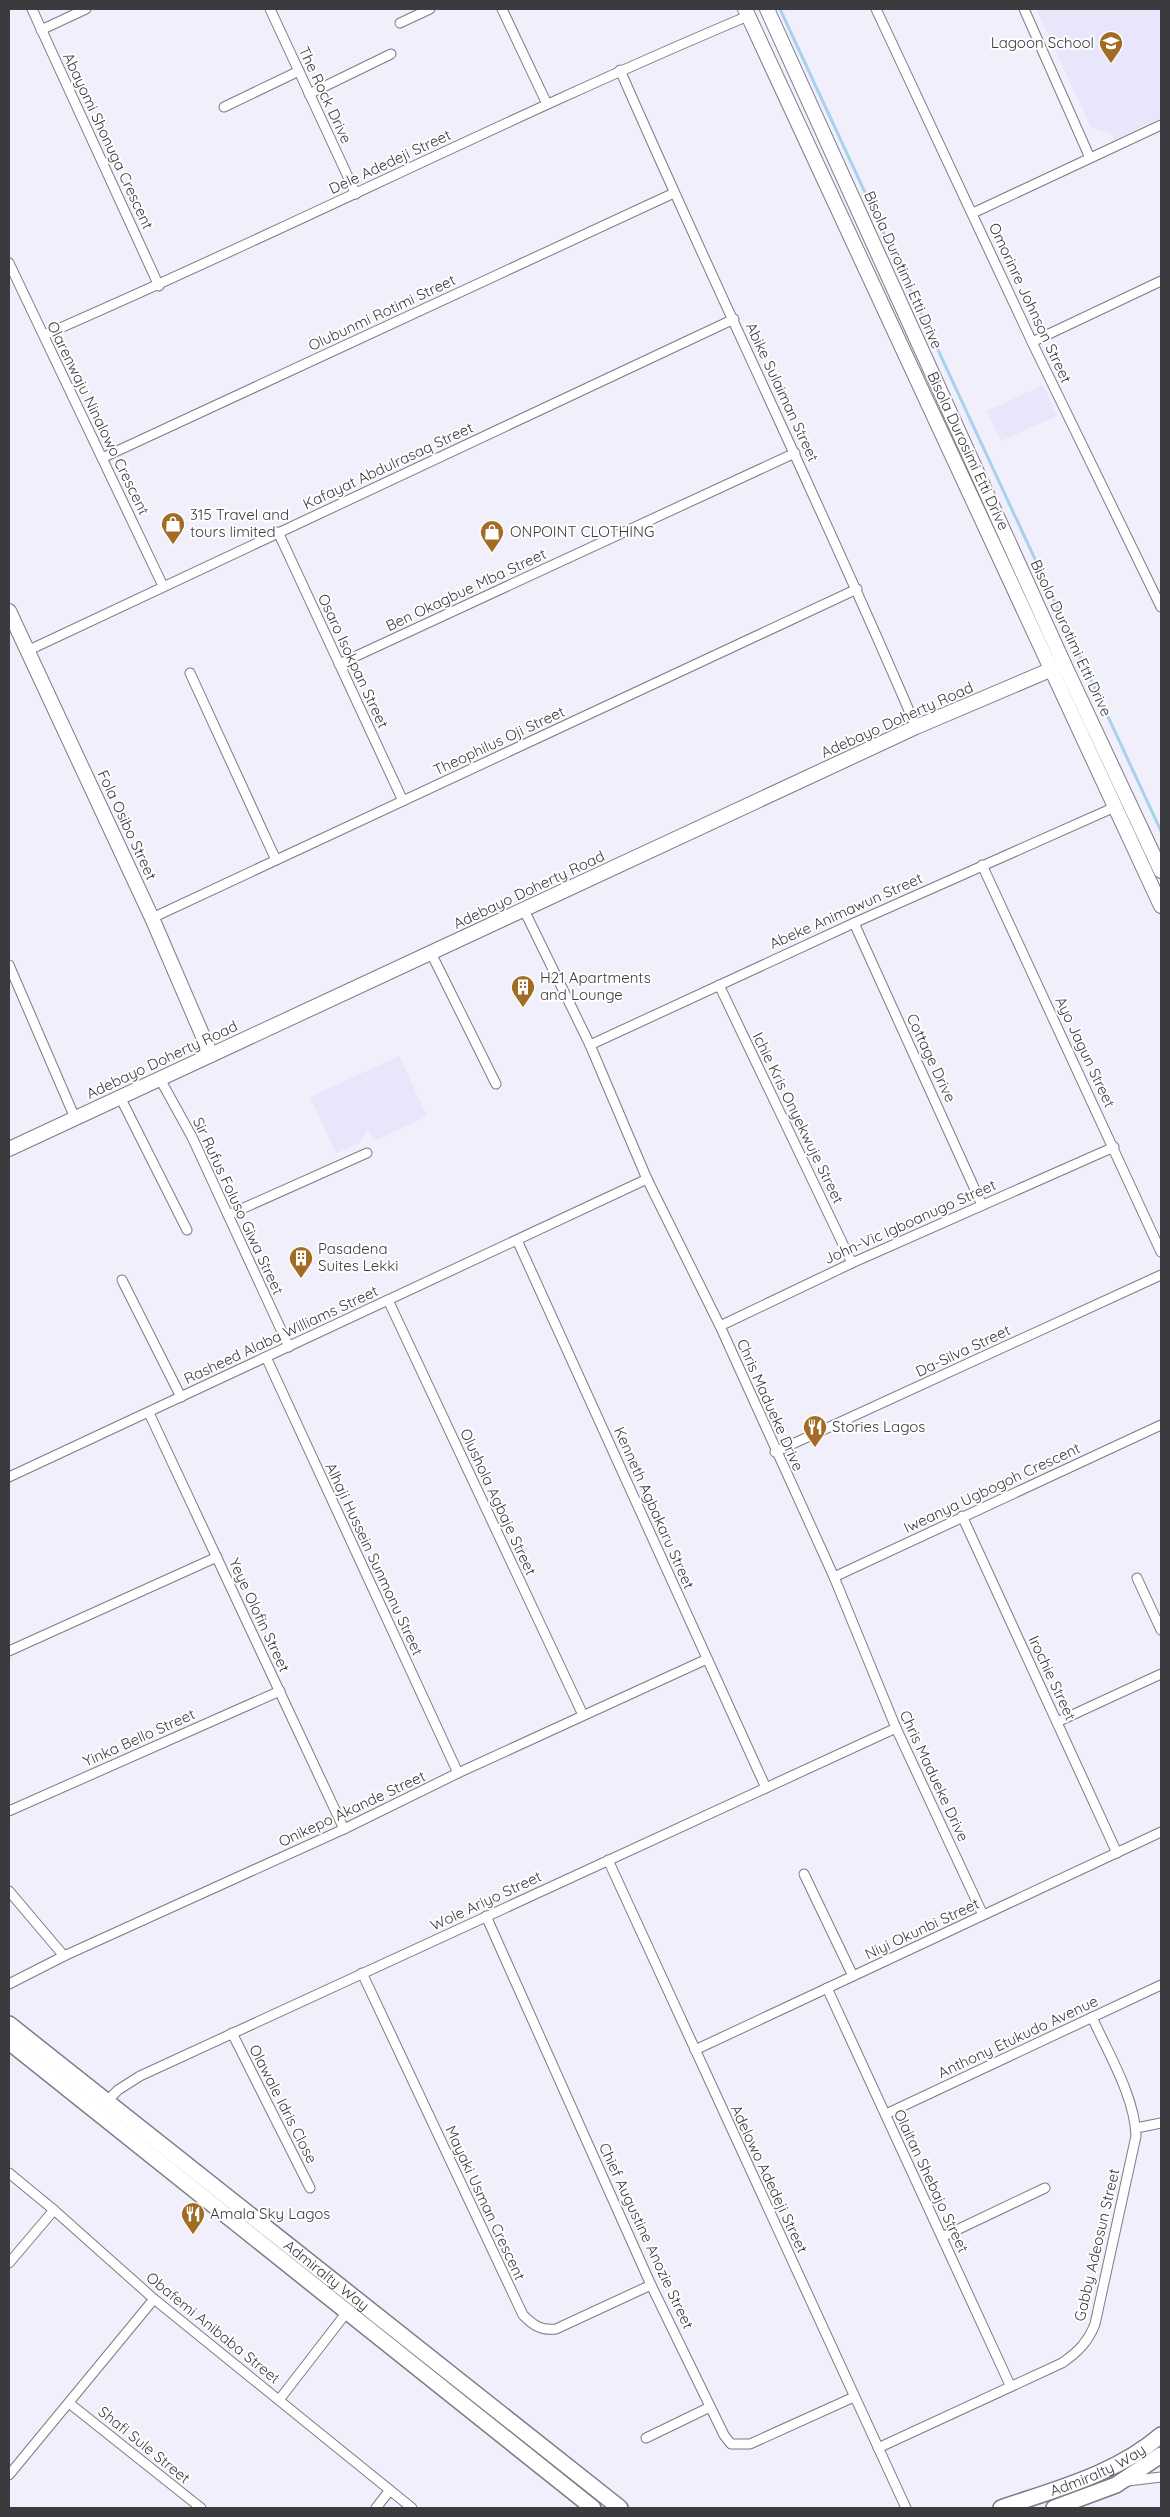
<svg xmlns="http://www.w3.org/2000/svg" width="1170" height="2517" viewBox="0 0 1170 2517" font-family="Quicksand,sans-serif">
	<rect width="100%" height="100%" fill="#f1effc"/>
	<g fill="#e8e6fb">
		<path d="M 1036,9 L 1161,9 L 1161,118 L 1114,140 L 1112,134 L 1091,127 Z"/>
		<path d="M 1043,385 L 1057,416 L 1001,441 L 987,411 Z"/>
		<path d="M 399,1056 L 427,1116 L 374,1141 L 368,1129 L 358,1144 L 336,1153 L 310,1097 Z"/>
	</g>
	<g fill="none" stroke-linecap="round" stroke-linejoin="round">
		<path stroke="#a8d2ec" stroke-width="3" d="M 780,9 L 1161,831"/>
		<g stroke="#7c7b87" stroke-width="11">
			<g id="street">
				<path d="M 32,9 L 159,286"/>
				<path d="M 270,9 L 356,194"/>
				<path d="M 502,9 L 547,104"/>
				<path d="M 876,9 L 1032,342 L 1161,607"/>
				<path d="M 1024,9 L 1090,158"/>
				<path d="M 400,23 L 430,9"/>
				<path d="M 41,30 L 86,9"/>
				<path d="M 620,70 C 716,290 822,506 916,727"/>
				<path d="M 309,94 L 391,54"/>
				<path d="M 224,107 L 299,71"/>
				<path d="M 973,213 L 1161,125"/>
				<path d="M 9,263 L 163,586"/>
				<path d="M 44,335 C 280,233 510,116 748,16"/>
				<path d="M 1032,342 L 1161,281"/>
				<path d="M 102,458 L 674,193"/>
				<path d="M 278,532 L 403,801"/>
				<path d="M 27,651 L 734,319"/>
				<path d="M 339,664 L 795,453"/>
				<path d="M 190,673 L 276,860"/>
				<path d="M 982,865 L 1161,1252"/>
				<path d="M 524,910 L 590,1045 L 647,1179 L 720,1326 L 834,1577 L 896,1728 L 983,1915"/>
				<path d="M 152,918 L 857,589"/>
				<path d="M 854,923 L 982,1205"/>
				<path d="M 431,953 L 496,1084"/>
				<path d="M 9,965 L 75,1118"/>
				<path d="M 719,985 L 852,1263"/>
				<path d="M 590,1045 L 854,923 L 1115,807"/>
				<path d="M 160,1079 L 192,1137 L 289,1347"/>
				<path d="M 120,1097 L 187,1230"/>
				<path d="M 228,1215 L 367,1153"/>
				<path d="M 517,1240 L 766,1788"/>
				<path d="M 122,1280 L 181,1397"/>
				<path d="M 388,1300 L 583,1715"/>
				<path d="M 720,1326 L 852,1263 L 1114,1147"/>
				<path d="M 266,1357 L 458,1773"/>
				<path d="M 149,1413 L 344,1829"/>
				<path d="M 775,1452 L 1161,1275"/>
				<path d="M 9,1477 L 647,1179"/>
				<path d="M 962,1516 L 1117,1853"/>
				<path d="M 834,1577 L 1161,1425"/>
				<path d="M 1137,1578 L 1161,1630"/>
				<path d="M 9,1651 L 217,1557"/>
				<path d="M 1057,1722 L 1161,1674"/>
				<path d="M 9,1811 L 280,1691"/>
				<path d="M 608,1860 L 906,2508"/>
				<path d="M 804,1874 L 853,1976"/>
				<path d="M 9,1891 L 64,1956"/>
				<path d="M 486,1916 L 651,2285 L 724,2435 L 731,2444 L 750,2444 L 854,2397"/>
				<path d="M 362,1973 L 523,2315 C 533,2325 541,2331 556,2329 L 651,2285"/>
				<path d="M 9,1984 L 64,1956 L 344,1829 L 458,1773 L 707,1659"/>
				<path d="M 827,1988 L 1010,2385"/>
				<path d="M 232,2033 L 310,2188"/>
				<path d="M 695,2050 L 1161,1832"/>
				<path d="M 105,2103 L 118,2090 L 140,2076 L 896,1728"/>
				<path d="M 886,2114 L 1161,1985"/>
				<path d="M 1136,2128 L 1161,2123"/>
				<path d="M 9,2173 L 54,2210"/>
				<path d="M 942,2237 L 1045,2188"/>
				<path d="M 9,2263 L 54,2210 L 154,2299 L 412,2508"/>
				<path d="M 279,2400 L 347,2312"/>
				<path d="M 69,2403 L 201,2508"/>
				<path d="M 646,2438 L 710,2407"/>
				<path d="M 878,2448 L 1062,2363 C 1078,2352 1088,2342 1095,2324 L 1136,2136 C 1135,2097 1108,2053 1092,2017"/>
				<path d="M 9,2475 L 154,2299"/>
				<path d="M 1128,2481 L 1161,2477"/>
				<path d="M 376,2508 L 390,2490"/>
			</g>
		</g>
		<g stroke="#7c7b87" stroke-width="16">
			<g id="secondary">
				<path d="M 745,9 L 1161,906"/>
				<path d="M 767,9 L 1064,664 L 1161,871"/>
				<path d="M 9,611 L 152,918 L 211,1055"/>
				<path d="M 9,1149 L 916,727 L 1064,664"/>
			</g>
		</g>
		<g stroke="#7c7b87" stroke-width="18">
			<g id="primary">
				<path id="s1" d="M 9,2024 L 620,2508"/>
				<path d="M 9,2042 L 593,2508"/>
				<path id="s2" d="M 1001,2508 C 1056,2489 1116,2474 1161,2435"/>
				<path d="M 1054,2508 L 1116,2485 L 1161,2455"/>
			</g>
		</g>
		<use href="#street" stroke="#fff" stroke-width="9"/>
		<use href="#secondary" stroke="#fff" stroke-width="14"/>
		<use href="#primary" stroke="#fff" stroke-width="15"/>
	</g>
	<defs>
		<g id="school-pin" transform="scale(1.25)"><path d="M0 17L-7.5 6A9.5 9.5 0 1 1 7.5 6Z" fill="#a16d24" stroke="#fefefe"/><path d="M0-5L7-2L0 1L-7-2ZM-4 1L0 2.5L4 1V4Q0 6-4 4Z" fill="#fff"/></g>
		<g id="shop-pin" transform="scale(1.25)"><path d="M0 17L-7.5 6A9.5 9.5 0 1 1 7.5 6Z" fill="#a16d24" stroke="#fefefe"/><path d="M-5-2.5h2.3a2.7 3.5 0 0 1 5.4 0H5L5.5 6h-11ZM-1.5-2.5h3a1.5 2.3 0 0 0-3 0Z" fill="#fff"/></g>
		<g id="building-pin" transform="scale(1.25)"><path d="M0 17L-7.5 6A9.5 9.5 0 1 1 7.5 6Z" fill="#a16d24" stroke="#fefefe"/><path d="M-4-6H4V6H1V3H-1V6H-4ZM-2.5-4.3h1.7v1.8h-1.7ZM.8-4.3h1.7v1.8H.8ZM-2.5-1h1.7V.8h-1.7ZM.8-1h1.7V.8H.8Z" fill="#fff"/></g>
		<g id="restaurant-pin" transform="scale(1.25)"><path d="M0 17L-7.5 6A9.5 9.5 0 1 1 7.5 6Z" fill="#a16d24" stroke="#fefefe"/><path d="M-5-6h1v4h1v-4h1v4h1v-4h1v5L-1.5 .5V6h-2V.5L-5-1ZM5-6V6H3V1.5H1.5Q1.5-4 5-6Z" fill="#fff"/></g>
	</defs>
	<g fill-rule="evenodd">
		<use href="#school-pin" x="1111" y="43"/>
		<use href="#shop-pin" x="173" y="524"/>
		<use href="#shop-pin" x="492" y="532"/>
		<use href="#building-pin" x="523" y="987"/>
		<use href="#building-pin" x="301" y="1258"/>
		<use href="#restaurant-pin" x="815" y="1427"/>
		<use href="#restaurant-pin" x="193" y="2214"/>
	</g>
	<g text-anchor="middle" stroke-width="4" stroke-linejoin="round" paint-order="stroke">
		<g font-size="15" fill="#3a3a3f" stroke="#fefefe" text-anchor="start">
			<text x="1094" y="48" text-anchor="end">Lagoon School</text>
			<text x="190" y="520">315 Travel and<tspan x="190" dy="17">tours limited</tspan></text>
			<text x="510" y="537">ONPOINT CLOTHING</text>
			<text x="540" y="983">H21 Apartments<tspan x="540" dy="17">and Lounge</tspan></text>
			<text x="318" y="1254">Pasadena<tspan x="318" dy="17">Suites Lekki</tspan></text>
			<text x="832" y="1432">Stories Lagos</text>
			<text x="210" y="2219">Amala Sky Lagos</text>
		</g>
		<g font-size="15" fill="#3a3a3f" stroke="#fefefe">
			<text transform="translate(325 95) rotate(65)" y="5">The Rock Drive</text>
			<text transform="translate(108 141) rotate(65)" y="5">Abayomi Shonuga Crescent</text>
			<text transform="translate(390 162) rotate(-25)" y="5">Dele Adedeji Street</text>
			<text transform="translate(903 270) rotate(66)" y="5">Bisola Durotimi Etti Drive</text>
			<text transform="translate(1030 303) rotate(65)" y="5">Omorinre Johnson Street</text>
			<text transform="translate(382 313) rotate(-25)" y="5">Olubunmi Rotimi Street</text>
			<text transform="translate(782 392) rotate(65)" y="5">Abike Sulaiman Street</text>
			<text transform="translate(98 418) rotate(64)" y="5">Olarenwaju Ninalowo Crescent</text>
			<text transform="translate(968 451) rotate(65)" y="5">Bisola Durosimi Etti Drive</text>
			<text transform="translate(388 466) rotate(-25)" y="5">Kafayat Abdulrasaq Street</text>
			<text transform="translate(466 590) rotate(-25)" y="5">Ben Okagbue Mba Street</text>
			<text transform="translate(1071 638) rotate(65)" y="5">Bisola Durotimi Etti Drive</text>
			<text transform="translate(353 661) rotate(65)" y="5">Osaro Isokpan Street</text>
			<text transform="translate(897 720) rotate(-24)" y="5">Adebayo Doherty Road</text>
			<text transform="translate(499 741) rotate(-25)" y="5">Theophilus Oji Street</text>
			<text transform="translate(127 825) rotate(65)" y="5">Fola Osibo Street</text>
			<text transform="translate(529 890) rotate(-25)" y="5">Adebayo Doherty Road</text>
			<text transform="translate(846 911) rotate(-24)" y="5">Abeke Animawun Street</text>
			<text transform="translate(1085 1052) rotate(65)" y="5">Ayo Jagun Street</text>
			<text transform="translate(931 1058) rotate(65)" y="5">Cottage Drive</text>
			<text transform="translate(162 1060) rotate(-25)" y="5">Adebayo Doherty Road</text>
			<text transform="translate(798 1118) rotate(64)" y="5">Ichie Kris Onyekwuje Street</text>
			<text transform="translate(238 1206) rotate(65)" y="5">Sir Rufus Foluso Giwa Street</text>
			<text transform="translate(910 1222) rotate(-24)" y="5">John-Vic Igboanugo Street</text>
			<text transform="translate(281 1335) rotate(-25)" y="5">Rasheed Alaba Williams Street</text>
			<text transform="translate(963 1351) rotate(-25)" y="5">Da-Silva Street</text>
			<text transform="translate(770 1405) rotate(66)" y="5">Chris Madueke Drive</text>
			<text transform="translate(992 1488) rotate(-25)" y="5">Iweanya Ugbogoh Crescent</text>
			<text transform="translate(498 1502) rotate(65)" y="5">Olushola Agbaje Street</text>
			<text transform="translate(654 1508) rotate(66)" y="5">Kenneth Agbakaru Street</text>
			<text transform="translate(374 1559) rotate(65)" y="5">Alhaji Hussein Sunmonu Street</text>
			<text transform="translate(259 1615) rotate(65)" y="5">Yeye Olofin Street</text>
			<text transform="translate(1052 1678) rotate(65)" y="5">Irochie Street</text>
			<text transform="translate(139 1738) rotate(-24)" y="5">Yinka Bello Street</text>
			<text transform="translate(934 1776) rotate(65)" y="5">Chris Madueke Drive</text>
			<text transform="translate(352 1809) rotate(-25)" y="5">Onikepo Akande Street</text>
			<text transform="translate(486 1901) rotate(-25)" y="5">Wole Ariyo Street</text>
			<text transform="translate(922 1929) rotate(-25)" y="5">Niyi Okunbi Street</text>
			<text transform="translate(1018 2037) rotate(-25)" y="5">Anthony Etukudo Avenue</text>
			<text transform="translate(283 2104) rotate(63)" y="5">Olawale Idris Close</text>
			<text transform="translate(769 2179) rotate(65)" y="5">Adelowo Adedeji Street</text>
			<text transform="translate(931 2181) rotate(65)" y="5">Olaitan Shebajo Street</text>
			<text transform="translate(485 2203) rotate(65)" y="5">Mayaki Usman Crescent</text>
			<text transform="translate(646 2236) rotate(65)" y="5">Chief Augustine Anozie Street</text>
			<text transform="translate(1097 2245) rotate(-77)" y="5">Gabby Adeosun Street</text>
			<text dy="5" stroke="none"><textPath href="#s1" startOffset="405">Admiralty Way</textPath></text>
			<text transform="translate(213 2328) rotate(39)" y="5">Obafemi Anibaba Street</text>
			<text transform="translate(144 2445) rotate(39)" y="5">Shafi Sule Street</text>
			<text dy="5" stroke="none"><textPath href="#s2" startOffset="104">Admiralty Way</textPath></text>
		</g>
	</g>
	<rect width="1170" height="2517" fill="none" stroke="#3a3a3f" stroke-width="20"/>
</svg>
